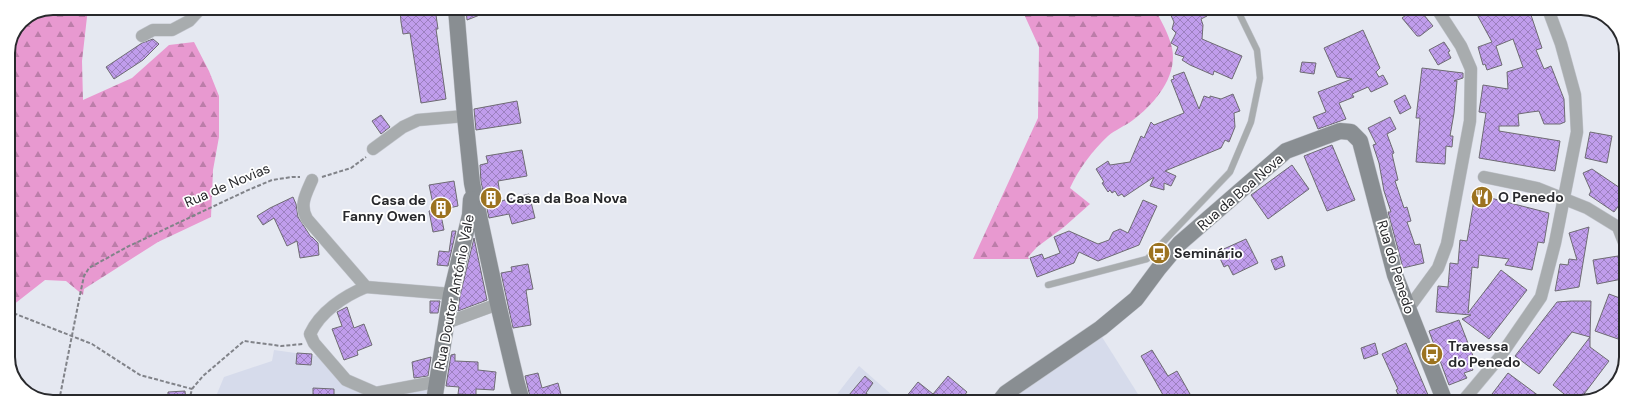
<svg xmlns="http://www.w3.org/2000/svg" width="1634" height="410" viewBox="0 0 1634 410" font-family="'DM Sans',sans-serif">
	<defs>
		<pattern id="forest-firs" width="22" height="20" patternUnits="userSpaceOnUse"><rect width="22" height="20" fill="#e899d0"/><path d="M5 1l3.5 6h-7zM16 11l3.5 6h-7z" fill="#bc7da9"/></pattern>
		<pattern id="building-cross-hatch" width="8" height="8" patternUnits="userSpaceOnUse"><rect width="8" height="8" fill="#c09dec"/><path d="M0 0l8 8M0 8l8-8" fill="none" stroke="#9c80bf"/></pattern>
	</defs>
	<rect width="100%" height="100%" fill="#e5e8f1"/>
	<g fill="#d6dbeb">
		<path d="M 1102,337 L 1143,402 L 1007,402 Z"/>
		<path d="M 274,350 L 317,356 L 343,385 L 377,399 L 426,389 L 430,390 L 431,401 L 214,401 L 224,377 L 272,361 Z"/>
		<path d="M 859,366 L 900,402 L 831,402 Z"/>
	</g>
	<g fill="url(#forest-firs)">
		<path d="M 53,8 L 88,8 L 82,61 L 83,100 L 132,78 L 169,45 L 194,42 L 209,71 L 219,96 L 219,137 L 213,170 L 211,217 L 158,242 L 84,289 L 83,295 L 66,281 L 45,280 L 8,309 L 8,197 L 11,191 L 8,185 L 8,53 L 21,21 Z"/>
		<path d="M 1019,9 L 1155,9 C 1161,21 1169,34 1172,48 C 1178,77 1154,104 1133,120 C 1125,126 1115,130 1108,136 C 1093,150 1078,170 1070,188 L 1090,204 L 1064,227 L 1037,247 L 1028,257 L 1029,259 L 973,259 L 1038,118 L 1039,47 L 1023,12 Z"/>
	</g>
	<g fill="url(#building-cross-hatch)" stroke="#6e6b73">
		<path d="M 409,8 L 435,8 L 438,29 L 436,29 L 446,99 L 421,103 L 410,33 L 403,34 L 401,22 L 400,10 Z"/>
		<path d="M 468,8 L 495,8 L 495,9 L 467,20 L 466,9 Z"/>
		<path d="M 1168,9 L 1204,9 L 1207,16 L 1201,19 L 1203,25 L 1202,39 L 1242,56 L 1232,79 L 1214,71 L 1213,75 L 1190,65 L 1182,60 L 1184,57 L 1175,54 L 1178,47 L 1171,43 L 1176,33 L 1172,29 L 1174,22 Z"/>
		<path d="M 1414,9 L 1419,9 L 1433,26 L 1420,36 L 1417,36 L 1402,18 Z"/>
		<path d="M 1474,9 L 1529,9 L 1542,48 L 1536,50 L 1544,69 L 1551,66 L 1564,99 L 1565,122 L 1560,124 L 1544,124 L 1539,111 L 1531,112 L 1518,114 L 1519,126 L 1499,126 L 1499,131 L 1560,141 L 1555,171 L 1479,158 L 1486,113 L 1479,112 L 1483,85 L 1508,89 L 1507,72 L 1523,67 L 1513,39 L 1496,46 L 1502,65 L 1487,70 L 1485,64 L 1483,65 L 1478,47 L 1492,42 Z"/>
		<path d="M 1363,30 L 1380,68 L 1376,72 L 1379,77 L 1383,75 L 1388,84 L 1371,92 L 1368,87 L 1352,94 L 1354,97 L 1339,103 L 1346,119 L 1318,129 L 1313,117 L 1326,112 L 1318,92 L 1352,79 L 1337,77 L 1324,48 Z"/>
		<path d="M 153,39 L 159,44 L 143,60 L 114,79 L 106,67 L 142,43 Z"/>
		<path d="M 1444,42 L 1450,51 L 1448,52 L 1451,58 L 1438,65 L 1429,50 Z"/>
		<path d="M 1302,62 L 1316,63 L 1314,74 L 1300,72 Z"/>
		<path d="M 1422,68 L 1463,73 L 1463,78 L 1454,81 L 1457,81 L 1454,113 L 1450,136 L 1453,136 L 1452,147 L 1446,146 L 1445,164 L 1416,162 L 1420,118 L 1416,118 Z"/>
		<path d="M 1184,72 L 1199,109 L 1204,96 L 1210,98 L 1210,96 L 1221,99 L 1233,94 L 1240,111 L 1234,113 L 1235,127 L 1229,142 L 1225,140 L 1221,148 L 1165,171 L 1176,176 L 1171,186 L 1164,183 L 1164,190 L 1150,186 L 1154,177 L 1124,197 L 1122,194 L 1118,196 L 1115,191 L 1112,193 L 1110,190 L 1108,192 L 1102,183 L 1104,182 L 1096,169 L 1108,161 L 1110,165 L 1130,162 L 1141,136 L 1144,138 L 1151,122 L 1154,125 L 1184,113 L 1171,80 L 1174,79 L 1173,76 Z"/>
		<path d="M 1405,95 L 1411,108 L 1400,114 L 1394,101 Z"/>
		<path d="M 517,101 L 521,123 L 476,130 L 474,109 Z"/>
		<path d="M 381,115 L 390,127 L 381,134 L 372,121 Z"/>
		<path d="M 1390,117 L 1396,129 L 1387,134 L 1394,153 L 1392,154 L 1398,180 L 1395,181 L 1404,208 L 1407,207 L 1411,221 L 1407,222 L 1415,245 L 1420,244 L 1424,263 L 1403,268 L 1388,212 L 1391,212 L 1384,191 L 1379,163 L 1373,145 L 1376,144 L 1368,128 Z"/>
		<path d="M 1590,132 L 1612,136 L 1607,163 L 1585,158 Z"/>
		<path d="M 1332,145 L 1355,200 L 1327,211 L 1304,156 Z"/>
		<path d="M 522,150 L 527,176 L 498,181 L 501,201 L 529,194 L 535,218 L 512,224 L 509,214 L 489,218 L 481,182 L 480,165 L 488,163 L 486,156 Z"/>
		<path d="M 1292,165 L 1309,189 L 1268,219 L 1251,195 Z"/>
		<path d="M 1592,169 L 1626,192 L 1626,196 L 1614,212 L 1589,195 L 1591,191 L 1583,173 Z"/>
		<path d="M 454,181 L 458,206 L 440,210 L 444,230 L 433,232 L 429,211 L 434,209 L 429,185 Z"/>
		<path d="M 1475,194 L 1549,213 L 1544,243 L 1538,242 L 1532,270 L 1505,265 L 1509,259 L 1479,255 L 1478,268 L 1472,267 L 1468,313 L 1501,270 L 1527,290 L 1489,339 L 1462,319 L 1471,315 L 1436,312 L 1438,286 L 1448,287 L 1450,263 L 1458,264 L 1460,240 L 1467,241 Z"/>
		<path d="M 293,197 L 296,204 L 298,217 L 311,237 L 312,237 L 318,243 L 319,255 L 300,258 L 297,241 L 287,246 L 274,218 L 263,225 L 257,216 L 270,208 Z"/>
		<path d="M 1143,200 L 1157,206 L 1139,245 L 1098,261 L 1079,252 L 1074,263 L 1037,277 L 1030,258 L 1042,254 L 1044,259 L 1060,253 L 1054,237 L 1069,231 L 1098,244 L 1109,240 L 1113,232 L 1120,229 L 1128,233 Z"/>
		<path d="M 1589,227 L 1579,287 L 1555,291 L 1560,264 L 1568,265 L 1569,259 L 1577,260 L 1569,233 Z"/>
		<path d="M 452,231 L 456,231 L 448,266 L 437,265 L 439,251 L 449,252 Z"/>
		<path d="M 474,238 L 487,300 L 458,311 L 460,296 Z"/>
		<path d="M 1246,239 L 1258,263 L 1233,275 L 1228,265 L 1224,267 L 1217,252 Z"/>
		<path d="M 1282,256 L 1285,266 L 1275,270 L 1271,260 Z"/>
		<path d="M 1618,256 L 1622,279 L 1597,284 L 1593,260 Z"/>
		<path d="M 528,264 L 533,289 L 526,290 L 531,325 L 513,328 L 501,273 L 512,271 L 511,267 Z"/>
		<path d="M 1609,294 L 1625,300 L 1625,315 L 1622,325 L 1625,327 L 1621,340 L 1595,331 Z"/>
		<path d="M 430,301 L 440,301 L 438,313 L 430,313 Z"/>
		<path d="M 1571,301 L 1591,301 L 1590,337 L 1572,332 L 1539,374 L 1515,356 L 1557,302 Z"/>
		<path d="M 347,307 L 354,328 L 364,324 L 372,345 L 357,351 L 358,355 L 344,360 L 332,329 L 342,326 L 337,312 Z"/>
		<path d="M 1459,320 L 1473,356 L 1468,357 L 1473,370 L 1464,373 L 1467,378 L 1449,385 L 1429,331 Z"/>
		<path d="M 1590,337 L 1590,347 L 1609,361 L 1578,402 L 1574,402 L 1553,385 Z"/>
		<path d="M 1375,343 L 1378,354 L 1364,359 L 1361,348 Z"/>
		<path d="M 1406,343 L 1417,369 L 1431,402 L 1401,402 L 1396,390 L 1398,389 L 1382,354 Z"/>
		<path d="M 1152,350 L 1168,376 L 1177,371 L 1190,394 L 1182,399 L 1184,402 L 1167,402 L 1141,356 Z"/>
		<path d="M 297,353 L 312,354 L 311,365 L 296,364 Z"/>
		<path d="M 455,354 L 455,361 L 478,362 L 478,370 L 496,372 L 494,390 L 476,389 L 476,395 L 458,394 L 459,387 L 446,386 L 451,355 Z"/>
		<path d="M 431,357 L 428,376 L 414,378 L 412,362 Z"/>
		<path d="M 538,373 L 542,388 L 558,383 L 562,398 L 549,401 L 531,401 L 525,376 Z"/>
		<path d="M 1508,373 L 1547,402 L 1503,402 L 1492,394 Z"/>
		<path d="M 865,376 L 873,383 L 866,393 L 877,402 L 857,402 L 849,395 Z"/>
		<path d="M 948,376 L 967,392 L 959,402 L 912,402 L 906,397 L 918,382 L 933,394 Z"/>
		<path d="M 313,388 L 334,389 L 334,401 L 313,401 Z"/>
		<path d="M 185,391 L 186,401 L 168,401 L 168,392 Z"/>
	</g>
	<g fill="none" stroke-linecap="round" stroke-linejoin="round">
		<g stroke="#c3c6ce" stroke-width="7">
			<path id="lane" d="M 1048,285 L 1147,259 L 1230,172 L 1251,122 L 1260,78 L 1257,50 L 1237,9"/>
		</g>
		<g stroke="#c3c6ce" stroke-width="13">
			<g id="street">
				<path d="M 142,36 L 153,30 L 172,30 L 189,21 L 201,8"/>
				<path d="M 373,149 L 403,127 L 418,120 L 465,116"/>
				<path d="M 1484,177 L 1537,188 L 1587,208 L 1618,227 L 1625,245"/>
				<path d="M 312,180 C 306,194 299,205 307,219 L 366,287 L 451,294"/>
				<path d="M 366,287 C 344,296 320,312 310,334 L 314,343 L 346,380 L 376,393 L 429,383 L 436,383"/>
				<path d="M 1408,309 L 1438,268 L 1447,244 L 1470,121 L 1471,69 L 1461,46 L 1437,9"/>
				<path d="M 446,323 L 498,304"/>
				<path d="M 1623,370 L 1625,366"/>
				<path d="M 1462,402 L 1499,358 L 1541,297 L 1555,243 L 1577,132 L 1575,95 L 1561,44 L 1548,9"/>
			</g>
		</g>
		<g stroke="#c3c6ce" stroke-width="17">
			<g id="secondary">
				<path d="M 456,8 L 465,116 L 472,183 L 498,304 L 517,384 L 522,401"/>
				<path d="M 434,401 L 451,294 L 470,215 L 471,199"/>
				<path d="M 999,402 L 1006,393 L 1101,328 L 1136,299 L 1159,268 L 1180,243 L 1286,151 L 1340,131 L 1351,132 L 1360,141 L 1395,275 L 1445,402"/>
			</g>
		</g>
		<g stroke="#818389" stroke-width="2" stroke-dasharray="4 2" stroke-linecap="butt">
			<path d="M 322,177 L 351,168 L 366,157"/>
			<path d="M 8,311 L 92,344 L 140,375 L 192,389"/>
			<path d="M 59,401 L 81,290 L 84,276 L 89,268 L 127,247 L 246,191 L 272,180 L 292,177 L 300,177"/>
			<path d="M 189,401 L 192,389 L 203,376 L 244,341 L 281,346 L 303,344"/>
		</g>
		<use href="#lane" stroke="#a8acae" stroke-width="6"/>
		<use href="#street" stroke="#a8acae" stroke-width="12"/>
		<use href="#secondary" stroke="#898e92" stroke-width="16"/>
	</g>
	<defs>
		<g id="restaurant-disc" transform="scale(1.15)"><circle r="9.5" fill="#9c7320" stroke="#fff"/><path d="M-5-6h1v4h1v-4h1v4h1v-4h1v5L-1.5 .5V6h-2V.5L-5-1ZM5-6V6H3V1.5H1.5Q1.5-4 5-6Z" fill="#fff"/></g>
		<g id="building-disc" transform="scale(1.15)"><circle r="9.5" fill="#9c7320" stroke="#fff"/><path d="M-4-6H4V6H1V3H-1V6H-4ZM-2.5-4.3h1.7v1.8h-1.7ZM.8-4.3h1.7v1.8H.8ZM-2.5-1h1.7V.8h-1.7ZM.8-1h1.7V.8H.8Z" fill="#fff"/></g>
		<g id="bus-disc" transform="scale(1.15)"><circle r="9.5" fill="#9c7320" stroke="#fff"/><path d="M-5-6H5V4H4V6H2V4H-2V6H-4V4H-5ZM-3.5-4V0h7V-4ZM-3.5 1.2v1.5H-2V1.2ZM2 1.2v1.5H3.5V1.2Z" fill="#fff"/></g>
	</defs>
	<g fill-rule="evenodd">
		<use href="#restaurant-disc" x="1482" y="197"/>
		<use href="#building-disc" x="491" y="198"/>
		<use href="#building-disc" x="441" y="208"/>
		<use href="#bus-disc" x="1159" y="253"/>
		<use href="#bus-disc" x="1432" y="354"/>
	</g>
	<g text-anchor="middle" stroke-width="3.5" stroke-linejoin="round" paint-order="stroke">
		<g font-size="14" fill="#28292c" stroke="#fff">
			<text transform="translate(227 185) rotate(-23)" y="5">Rua de Novias</text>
			<text transform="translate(1240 192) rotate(-41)" y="5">Rua da Boa Nova</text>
			<text transform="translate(1396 267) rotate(73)" y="5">Rua do Penedo</text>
			<text transform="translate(454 292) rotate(-79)" y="5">Rua Doutor António Vale</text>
		</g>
		<g font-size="14" font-weight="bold" fill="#28292c" stroke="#fff" text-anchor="start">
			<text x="1498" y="202">O Penedo</text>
			<text x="506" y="203">Casa da Boa Nova</text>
			<text x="426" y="205" text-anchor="end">Casa de<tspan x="426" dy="16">Fanny Owen</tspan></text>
			<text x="1174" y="258">Seminário</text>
			<text x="1448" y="351">Travessa<tspan x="1448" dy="16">do Penedo</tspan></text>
		</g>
	</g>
	<path d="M0 0H1634V410H0ZM53 15H1581A38 38 0 0 1 1619 53V357A38 38 0 0 1 1581 395H53A38 38 0 0 1 15 357V53A38 38 0 0 1 53 15Z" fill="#fff" fill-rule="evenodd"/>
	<path fill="none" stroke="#28292c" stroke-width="2" d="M53 15H1581A38 38 0 0 1 1619 53V357A38 38 0 0 1 1581 395H53A38 38 0 0 1 15 357V53A38 38 0 0 1 53 15Z"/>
</svg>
